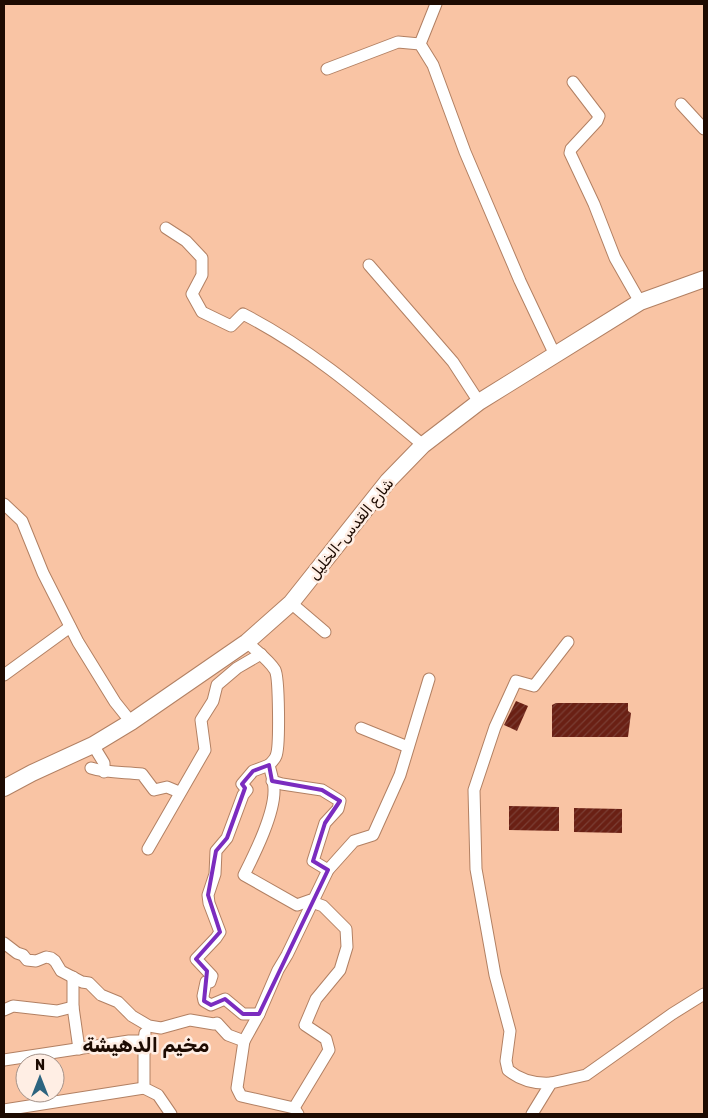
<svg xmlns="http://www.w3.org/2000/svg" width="708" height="1118" viewBox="0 0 708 1118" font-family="Rubik,Vazirmatn,sans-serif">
	<defs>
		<pattern id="building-hatch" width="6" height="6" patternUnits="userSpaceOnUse" patternTransform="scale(1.25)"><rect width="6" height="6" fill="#6a2014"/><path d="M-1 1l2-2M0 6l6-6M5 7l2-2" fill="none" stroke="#7a3e34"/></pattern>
	</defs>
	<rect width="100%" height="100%" fill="#f9c4a4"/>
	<g fill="url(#building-hatch)">
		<path d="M 516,701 L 528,706 L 517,731 L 504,725 Z"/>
		<path d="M 556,703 L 628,703 L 628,711 L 631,713 L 628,737 L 552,737 L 552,705 Z"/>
		<path d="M 509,806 L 559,807 L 559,831 L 509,830 Z"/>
		<path d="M 574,808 L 622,809 L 622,833 L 574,832 Z"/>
	</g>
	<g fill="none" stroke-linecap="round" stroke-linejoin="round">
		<g stroke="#b28063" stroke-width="13">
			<g id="street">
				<path d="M 420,44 L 436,4"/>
				<path d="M 327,69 L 398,42 L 420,44 L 433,65 L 465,152 L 520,281 L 555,355"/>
				<path d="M 573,82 L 599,116 L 597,121 L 571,149 L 570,153 L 594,204 L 615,258 L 640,302"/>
				<path d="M 681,104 L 704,129"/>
				<path d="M 166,228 L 186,241 L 202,258 L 202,275 L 192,294 L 202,312 L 231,326 L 243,314 C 310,348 366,397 423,445"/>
				<path d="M 369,265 L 453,362 L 479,402"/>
				<path d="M 4,504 L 22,521 L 43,573 L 78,642 L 115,702 L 131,722"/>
				<path d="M 291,603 L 325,632"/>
				<path d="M 247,642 C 256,651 268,659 275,670 C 279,677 280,747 276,756 C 275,759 271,763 269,765 C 271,773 274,782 274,789 C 275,813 255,853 244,875 L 297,905 L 314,899 L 328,870 L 354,841 L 373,835 L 400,775 L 429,679"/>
				<path d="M 4,675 L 70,627"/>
				<path d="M 361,728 L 408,747"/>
				<path d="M 93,745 L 104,763 L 104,772"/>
				<path d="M 91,768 C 107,773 125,772 142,774 L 154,790 L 167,787 L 179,792"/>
				<path d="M 272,781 L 282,784 L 322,790 L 340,801 L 338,809 L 325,823 L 313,861 L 328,870"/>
				<path d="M 148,849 L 205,750 L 201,720 L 213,701 L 217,685 L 237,668 L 261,654"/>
				<path d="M 4,943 L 17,953 L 23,955 L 27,960 L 36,961 L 46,957 L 51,958 L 55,961 L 61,971 L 82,982 L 89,983 L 101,995 L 118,1002 L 132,1016 L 149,1026 L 161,1028 L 190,1020 L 214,1024 L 217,1023 L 228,1035 L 244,1041 L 237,1088 L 241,1096 L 294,1108 L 298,1114"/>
				<path d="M 73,977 L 73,1007 L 79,1049"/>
				<path d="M 4,1010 L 13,1006 L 57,1011 L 73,1007"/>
				<path d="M 259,1014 L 243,1014 L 225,999 L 211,1005 L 204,1001 L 203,996 L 206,982 L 210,982 L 212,976 L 196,959 L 216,938 L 220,932 L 209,903 L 208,895 L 215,874 L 216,851 L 227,838 L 243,795 L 247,790 L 242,784 L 253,771 L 269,765"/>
				<path d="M 145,1033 L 144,1041 L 144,1088 L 158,1095 L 171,1114"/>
				<path d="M 244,1041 L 259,1014 L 278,970 L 287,955 L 314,899"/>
				<path d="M 4,1060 L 129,1041 L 144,1041"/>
				<path d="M 551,1083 C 535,1084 520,1080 508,1070 L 506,1061 L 510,1031 L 495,975 L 476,869 L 474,790 L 495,727 L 516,681 L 534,686 L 568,642"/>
				<path d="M 294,1108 L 329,1050 L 326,1039 L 305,1025 L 316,999 L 340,970 L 347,947 L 346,929 L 323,906 L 312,902"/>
				<path d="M 4,1110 L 144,1088"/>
				<path d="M 532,1114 L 551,1083 L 586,1075 L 672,1014 L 704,994"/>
			</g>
		</g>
		<g stroke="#b28063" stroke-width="18">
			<path id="secondary" d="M 4,788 L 32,773 L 93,745 L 131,722 L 247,642 L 291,603 L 388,481 L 423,445 L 479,402 L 640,302 L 704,279"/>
		</g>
		<use href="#street" stroke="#fff" stroke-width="11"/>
		<use href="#secondary" stroke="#fff" stroke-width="16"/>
	</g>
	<path fill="none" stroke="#7b2cbf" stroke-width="4" stroke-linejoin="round" d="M 269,765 L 272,781 L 322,790 L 340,801 L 325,823 L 313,861 L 328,870 L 259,1014 L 243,1014 L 225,999 L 211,1005 L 204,1001 L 207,971 L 196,959 L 220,932 L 208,895 L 216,851 L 227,838 L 245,788 L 242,784 L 253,771 Z"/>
	<g text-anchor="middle" stroke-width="5" stroke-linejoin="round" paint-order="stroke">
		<g font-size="15" fill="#1d0b02" stroke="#ffeee4">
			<text transform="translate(351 529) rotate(-51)" y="5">شارع القدس-الخليل</text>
		</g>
		<g font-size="20" font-weight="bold" fill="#1d0b02" stroke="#ffeee4">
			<text x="146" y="1052">مخيم الدهيشة</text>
		</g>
	</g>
	<rect width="708" height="1118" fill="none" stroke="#1d0b02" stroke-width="10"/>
	<g transform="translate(40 1078)"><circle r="24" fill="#ffeee4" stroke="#a5938a"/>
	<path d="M0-4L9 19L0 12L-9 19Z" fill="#2d647f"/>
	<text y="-8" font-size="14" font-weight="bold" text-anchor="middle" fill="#1d0b02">N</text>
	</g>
</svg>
